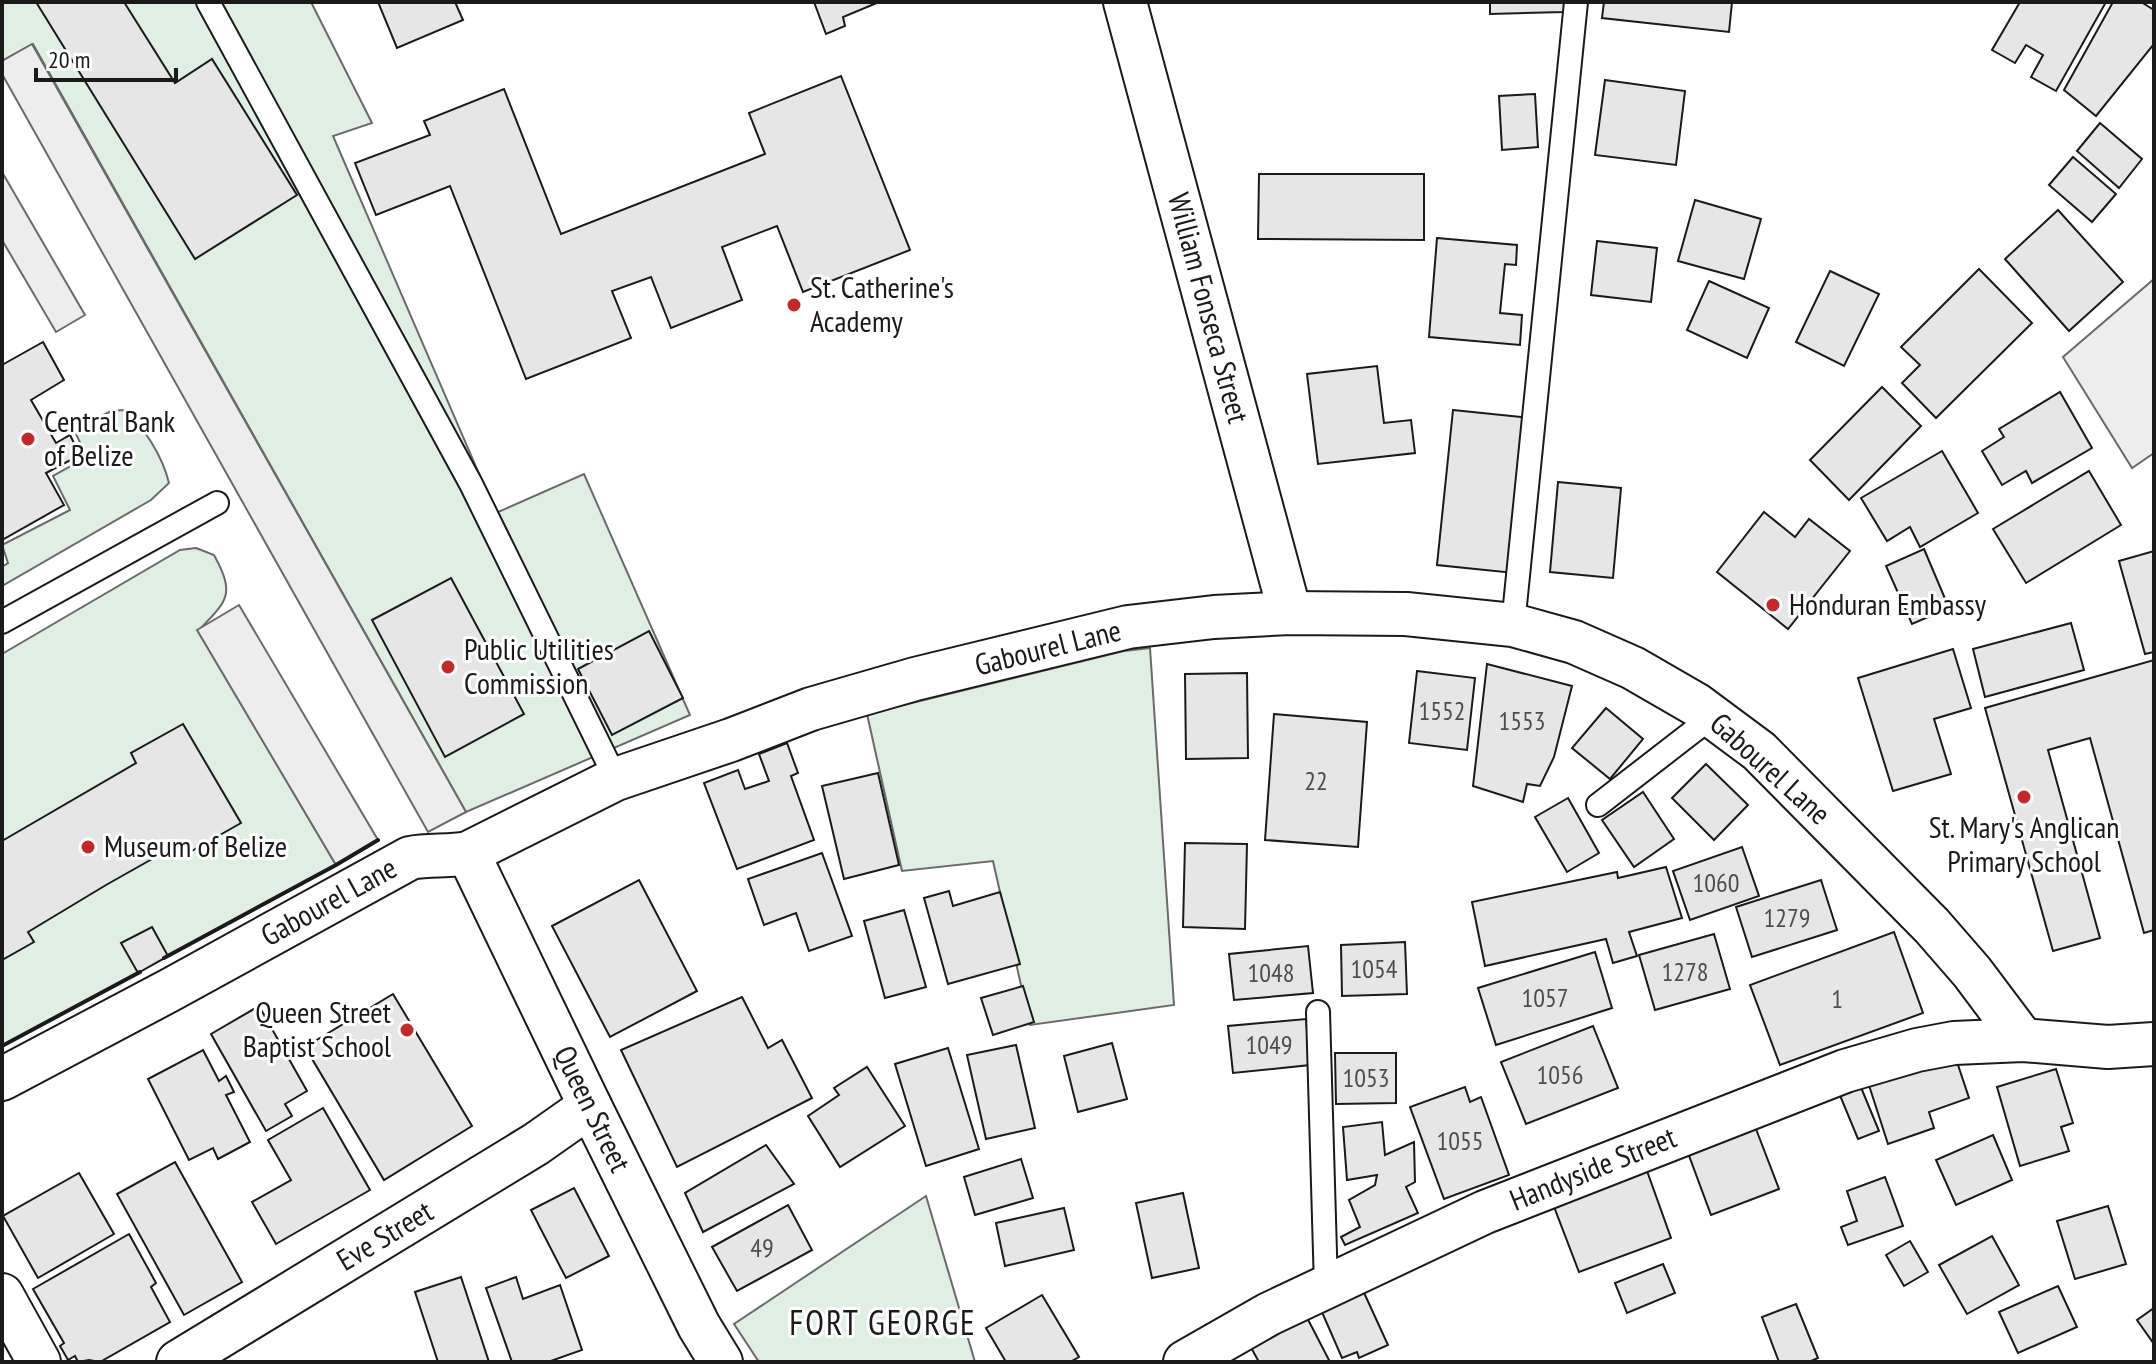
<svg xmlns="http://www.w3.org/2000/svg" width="2156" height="1364" viewBox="0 0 2156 1364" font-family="'PT Sans Narrow',sans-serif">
	<rect width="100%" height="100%" fill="#fff"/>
	<g fill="#e0efe3" stroke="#6a6a6a" stroke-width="2">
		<path d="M 2,2 L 311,2 L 372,123 L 333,136 L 496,513 L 584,474 L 690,715 L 466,812 L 33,44 L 2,61 Z"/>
		<path d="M 123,410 C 144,425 163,458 169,483 L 151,500 L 2,586 L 2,567 L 8,563 L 2,545 L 70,510 L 53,476 L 87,457 L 74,430 L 111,411 Z"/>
		<path d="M 196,548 L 214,555 C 236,595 227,601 198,631 L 336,865 L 4,1045 L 2,1041 L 2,654 L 180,550 Z"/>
		<path d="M 1150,648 L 1174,1005 L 1030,1025 L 993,861 L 902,871 L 867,714 L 1124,651 Z"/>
		<path d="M 926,1196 L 975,1362 L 759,1362 L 734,1324 Z"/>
	</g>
	<g fill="#ededed" stroke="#6a6a6a" stroke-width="2">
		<path d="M 32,44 L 466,812 L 428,832 L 2,74 L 2,61 Z"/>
		<path d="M 2,172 L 85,315 L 56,332 L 2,240 Z"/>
		<path d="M 2154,279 L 2154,453 L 2132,468 L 2063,357 Z"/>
		<path d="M 239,605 L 378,840 L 336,865 L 197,630 Z"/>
	</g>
	<g fill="#e6e6e6" stroke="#1a1a1a" stroke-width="2">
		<path d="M 36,2 L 124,2 L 175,83 L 212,59 L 297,195 L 195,259 Z"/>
		<path d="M 378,2 L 455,2 L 463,20 L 397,48 Z"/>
		<path d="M 814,2 L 879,2 L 843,17 L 845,26 L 826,34 Z"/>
		<path d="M 1490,2 L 1564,2 L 1564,12 L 1490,14 Z"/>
		<path d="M 1604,2 L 1732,2 L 1729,32 L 1602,18 Z"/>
		<path d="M 2020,2 L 2106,2 L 2056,91 L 2031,77 L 2043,55 L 2026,45 L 2015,63 L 1992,50 Z"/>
		<path d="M 2113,2 L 2141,2 L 2154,10 L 2154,44 L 2096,116 L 2064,90 Z"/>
		<path d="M 841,76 L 910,250 L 803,292 L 777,226 L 722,247 L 742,300 L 671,328 L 651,277 L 612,291 L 631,338 L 526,379 L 450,186 L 376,215 L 355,163 L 430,135 L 424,121 L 504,89 L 561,234 L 765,154 L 749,113 Z"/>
		<path d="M 1605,80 L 1685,91 L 1676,165 L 1595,155 Z"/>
		<path d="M 1535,94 L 1538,147 L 1502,150 L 1499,96 Z"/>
		<path d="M 2100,123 L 2142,159 L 2119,188 L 2077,151 Z"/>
		<path d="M 2073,157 L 2116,194 L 2092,222 L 2049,185 Z"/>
		<path d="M 1259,174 L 1424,174 L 1424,240 L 1258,239 Z"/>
		<path d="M 1695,200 L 1761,219 L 1744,279 L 1678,261 Z"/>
		<path d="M 2058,210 L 2123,282 L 2069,331 L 2005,259 Z"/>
		<path d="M 1437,238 L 1517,245 L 1516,265 L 1505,264 L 1500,313 L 1522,315 L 1520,345 L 1429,337 Z"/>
		<path d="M 1597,241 L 1657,248 L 1651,302 L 1591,295 Z"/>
		<path d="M 1979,269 L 2032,323 L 1936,418 L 1902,383 L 1920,365 L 1901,347 Z"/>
		<path d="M 1830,271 L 1879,294 L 1844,366 L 1796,342 Z"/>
		<path d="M 1709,281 L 1769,308 L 1747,358 L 1687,330 Z"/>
		<path d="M 43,342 L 64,380 L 31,400 L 56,443 L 70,435 L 80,455 L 46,473 L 64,505 L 2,540 L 2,365 Z"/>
		<path d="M 1377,366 L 1384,423 L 1411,420 L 1415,453 L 1318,464 L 1307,374 Z"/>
		<path d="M 1882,387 L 1921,426 L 1849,500 L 1810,460 Z"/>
		<path d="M 2060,392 L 2092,448 L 2032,483 L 2026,471 L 2002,485 L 1982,451 L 2004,437 L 1999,429 Z"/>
		<path d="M 1453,410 L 1531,418 L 1514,573 L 1437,565 Z"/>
		<path d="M 1942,451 L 1978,513 L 1920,547 L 1910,527 L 1887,541 L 1861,498 Z"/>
		<path d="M 2089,471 L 2121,525 L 2026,583 L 1993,529 Z"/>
		<path d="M 1558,482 L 1621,488 L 1613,578 L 1550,572 Z"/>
		<path d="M 1764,512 L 1795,537 L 1809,519 L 1850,551 L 1788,629 L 1717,572 Z"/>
		<path d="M 1924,549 L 1949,608 L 1912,624 L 1886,566 Z"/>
		<path d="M 2154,551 L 2154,652 L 2145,654 L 2119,561 Z"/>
		<path d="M 451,578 L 524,714 L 445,757 L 372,620 Z"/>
		<path d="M 2071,623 L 2084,670 L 1985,697 L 1973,649 Z"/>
		<path d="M 649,631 L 683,698 L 612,735 L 578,669 Z"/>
		<path d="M 1953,649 L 1971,708 L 1934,719 L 1951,774 L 1893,791 L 1858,678 Z"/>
		<path d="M 2154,660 L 2154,930 L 2144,933 L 2090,738 L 2048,750 L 2100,938 L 2053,951 L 1985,708 Z"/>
		<path d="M 1487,664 L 1572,686 L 1554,757 L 1540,786 L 1527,784 L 1523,802 L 1473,786 Z"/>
		<path d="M 1417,671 L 1475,678 L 1467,750 L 1409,743 Z"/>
		<path d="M 1247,673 L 1248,758 L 1186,759 L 1185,674 Z"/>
		<path d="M 1606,708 L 1643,739 L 1610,779 L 1572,748 Z"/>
		<path d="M 1274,714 L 1367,722 L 1358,847 L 1265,840 Z"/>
		<path d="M 183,724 L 241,823 L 190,852 L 184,841 L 106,885 L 28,932 L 34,942 L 2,960 L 2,841 L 136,763 L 131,753 Z"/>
		<path d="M 787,743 L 798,773 L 791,776 L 814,840 L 737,869 L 704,783 L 738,770 L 745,789 L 769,781 L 759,754 Z"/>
		<path d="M 1706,764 L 1748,805 L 1714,840 L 1672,798 Z"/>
		<path d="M 878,773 L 899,865 L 844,879 L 822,786 Z"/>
		<path d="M 1643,792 L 1674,839 L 1634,867 L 1602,820 Z"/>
		<path d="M 1568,798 L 1599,853 L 1567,872 L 1535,817 Z"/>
		<path d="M 1185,843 L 1247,844 L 1245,929 L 1183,927 Z"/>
		<path d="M 1742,847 L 1759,896 L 1690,920 L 1673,871 Z"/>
		<path d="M 822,853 L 852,936 L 809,951 L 796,913 L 764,925 L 748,879 Z"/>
		<path d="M 1666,867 L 1682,918 L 1629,932 L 1637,956 L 1613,963 L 1606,939 L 1485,966 L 1472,902 L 1617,872 L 1618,878 Z"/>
		<path d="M 639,880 L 697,991 L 610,1037 L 552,926 Z"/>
		<path d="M 1821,880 L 1837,930 L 1752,957 L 1736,907 Z"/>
		<path d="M 949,891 L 953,906 L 1000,892 L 1020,964 L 948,984 L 924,898 Z"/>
		<path d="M 904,910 L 926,987 L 885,998 L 864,921 Z"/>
		<path d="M 152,927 L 168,956 L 138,973 L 121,943 Z"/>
		<path d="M 1894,932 L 1923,1013 L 1780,1065 L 1750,985 Z"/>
		<path d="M 1714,934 L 1730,989 L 1655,1010 L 1639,955 Z"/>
		<path d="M 1405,942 L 1407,994 L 1342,996 L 1341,945 Z"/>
		<path d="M 1308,946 L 1313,993 L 1234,1000 L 1229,954 Z"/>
		<path d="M 1595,952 L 1612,1008 L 1496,1045 L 1478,988 Z"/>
		<path d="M 1023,986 L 1034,1022 L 993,1035 L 981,998 Z"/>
		<path d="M 393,994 L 472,1126 L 384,1180 L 305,1047 Z"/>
		<path d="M 742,997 L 768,1048 L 782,1040 L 812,1098 L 677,1167 L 621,1050 Z"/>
		<path d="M 259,1006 L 307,1091 L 285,1104 L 292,1116 L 266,1131 L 211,1034 Z"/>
		<path d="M 1306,1019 L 1310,1065 L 1233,1073 L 1228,1026 Z"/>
		<path d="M 1593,1026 L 1618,1088 L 1526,1124 L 1501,1062 Z"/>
		<path d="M 1950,1041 L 1969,1098 L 1929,1112 L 1934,1128 L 1888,1144 L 1864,1070 Z"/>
		<path d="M 1112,1043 L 1127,1099 L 1078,1112 L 1064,1056 Z"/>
		<path d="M 1016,1045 L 1035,1128 L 986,1139 L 967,1055 Z"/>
		<path d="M 948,1048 L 979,1149 L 926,1166 L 895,1064 Z"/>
		<path d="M 203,1050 L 219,1081 L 226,1076 L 234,1092 L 226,1095 L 250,1142 L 218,1159 L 213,1148 L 189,1160 L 148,1079 Z"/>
		<path d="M 1335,1053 L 1396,1053 L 1396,1103 L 1336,1104 Z"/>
		<path d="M 867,1067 L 905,1126 L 840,1167 L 808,1116 L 839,1095 L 834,1088 Z"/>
		<path d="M 2056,1069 L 2073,1123 L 2061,1127 L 2069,1151 L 2020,1166 L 1997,1087 Z"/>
		<path d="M 1860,1085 L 1879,1131 L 1858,1139 L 1839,1093 Z"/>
		<path d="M 1465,1087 L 1470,1102 L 1481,1097 L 1509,1175 L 1444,1199 L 1410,1107 Z"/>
		<path d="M 323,1108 L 370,1190 L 276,1244 L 252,1202 L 291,1180 L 268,1140 Z"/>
		<path d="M 1751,1116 L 1779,1189 L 1711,1215 L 1684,1142 Z"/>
		<path d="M 1382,1122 L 1385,1155 L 1414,1142 L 1415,1182 L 1406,1187 L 1418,1213 L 1345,1245 L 1341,1237 L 1360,1227 L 1349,1200 L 1375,1185 L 1377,1175 L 1347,1180 L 1343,1127 Z"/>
		<path d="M 1993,1135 L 2012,1180 L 1956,1205 L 1936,1160 Z"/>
		<path d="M 766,1145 L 794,1184 L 703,1232 L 685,1193 Z"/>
		<path d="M 1642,1157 L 1671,1238 L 1579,1272 L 1548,1191 Z"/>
		<path d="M 1021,1159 L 1033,1198 L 975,1215 L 964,1177 Z"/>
		<path d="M 175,1162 L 242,1282 L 184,1315 L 117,1194 Z"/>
		<path d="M 79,1173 L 114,1234 L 38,1278 L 3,1216 Z"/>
		<path d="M 1885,1177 L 1903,1226 L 1848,1245 L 1841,1227 L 1857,1221 L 1847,1191 Z"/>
		<path d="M 574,1188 L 609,1256 L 566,1278 L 531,1210 Z"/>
		<path d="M 1183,1193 L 1199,1268 L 1152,1278 L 1136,1203 Z"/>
		<path d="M 788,1205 L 812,1250 L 737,1291 L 712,1247 Z"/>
		<path d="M 2108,1206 L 2126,1264 L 2075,1279 L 2057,1221 Z"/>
		<path d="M 1064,1208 L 1074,1250 L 1005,1266 L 996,1223 Z"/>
		<path d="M 129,1234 L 156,1283 L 151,1287 L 170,1322 L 100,1362 L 89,1360 L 78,1362 L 75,1356 L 68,1360 L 60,1346 L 64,1343 L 33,1289 Z"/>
		<path d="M 1992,1236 L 2019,1285 L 1967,1314 L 1939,1265 Z"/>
		<path d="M 1910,1241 L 1928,1272 L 1904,1286 L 1886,1255 Z"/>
		<path d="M 1663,1264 L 1675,1293 L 1627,1313 L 1615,1283 Z"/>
		<path d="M 461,1277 L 489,1362 L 438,1362 L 415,1292 Z"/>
		<path d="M 516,1277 L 523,1299 L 560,1285 L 582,1350 L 548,1362 L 512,1362 L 486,1288 Z"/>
		<path d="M 1360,1284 L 1388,1345 L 1359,1358 L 1357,1352 L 1342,1358 L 1318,1303 Z"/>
		<path d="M 2058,1286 L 2077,1327 L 2018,1353 L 1999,1312 Z"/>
		<path d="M 1042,1295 L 1079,1357 L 1070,1362 L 1006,1362 L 986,1328 Z"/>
		<path d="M 1796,1304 L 1818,1358 L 1809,1362 L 1779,1362 L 1762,1317 Z"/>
		<path d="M 1301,1306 L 1330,1362 L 1259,1362 L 1244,1335 Z"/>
		<path d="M 2154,1308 L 2154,1344 L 2137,1320 Z"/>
	</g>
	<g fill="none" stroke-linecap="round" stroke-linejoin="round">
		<g stroke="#1a1a1a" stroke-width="26">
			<g id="service">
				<path d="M 208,2 L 471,484 L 616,779"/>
				<path d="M 2,622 L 217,503"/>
				<path d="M 1513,625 L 1576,2"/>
				<path d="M 1598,805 L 1713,716"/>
				<path d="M 1318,1012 L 1326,1287"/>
			</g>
		</g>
		<g stroke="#1a1a1a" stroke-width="46">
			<g id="minor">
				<path d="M 1125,2 L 1290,613"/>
				<path d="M 468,853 L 590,1106 L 699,1326 L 721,1362"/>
				<path d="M 2,1079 L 170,990 L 410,858 C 429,854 449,857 468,853 L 616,779 L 731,740 L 811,709 L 915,679 L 1128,627 L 1214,617 L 1290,613 L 1406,614 L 1513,625 L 1574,642 L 1633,668 L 1697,705 L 1759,751 L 1932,926 L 1972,972 L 2023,1040"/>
				<path d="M 2,1295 L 39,1362"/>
				<path d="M 178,1362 L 536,1144 L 590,1106"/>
				<path d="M 1185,1362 L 1269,1314 L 1485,1212 L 1845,1071 L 1917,1050 L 1954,1043 L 2023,1040 L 2108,1047 L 2154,1044"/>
			</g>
		</g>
		<use href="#service" stroke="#fff" stroke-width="22"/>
		<use href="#minor" stroke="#fff" stroke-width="42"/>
		<g stroke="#1a1a1a" stroke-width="4">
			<path d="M 164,958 L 336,865 L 378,840"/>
			<path d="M 2,1046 L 140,972"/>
		</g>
	</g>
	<g fill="#c62828" stroke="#fff" stroke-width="3">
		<circle cx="794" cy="305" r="8"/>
		<circle cx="28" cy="439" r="8"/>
		<circle cx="1773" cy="605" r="8"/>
		<circle cx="448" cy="667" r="8"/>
		<circle cx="2024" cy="797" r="8"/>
		<circle cx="88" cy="847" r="8"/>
		<circle cx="407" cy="1030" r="8"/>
	</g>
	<g text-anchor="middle" stroke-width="6" stroke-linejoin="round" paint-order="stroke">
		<g font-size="26" fill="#4d4d4d">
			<text x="1442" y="720">1552</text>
			<text x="1522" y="730">1553</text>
			<text x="1316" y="790">22</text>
			<text x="1716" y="892">1060</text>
			<text x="1787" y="927">1279</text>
			<text x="1374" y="978">1054</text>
			<text x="1685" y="981">1278</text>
			<text x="1271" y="982">1048</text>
			<text x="1545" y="1007">1057</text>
			<text x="1837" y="1008">1</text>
			<text x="1269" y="1054">1049</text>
			<text x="1560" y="1084">1056</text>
			<text x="1366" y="1087">1053</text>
			<text x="1460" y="1150">1055</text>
			<text x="762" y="1257">49</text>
		</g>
		<g font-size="30" fill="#1a1a1a" stroke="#fff" text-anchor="start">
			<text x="810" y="298">St. Catherine's<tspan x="810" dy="34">Academy</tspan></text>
			<text x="44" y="432">Central Bank<tspan x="44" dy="34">of Belize</tspan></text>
			<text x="1789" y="615">Honduran Embassy</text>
			<text x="464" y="660">Public Utilities<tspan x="464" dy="34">Commission</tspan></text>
			<text x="2024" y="838" text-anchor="middle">St. Mary's Anglican<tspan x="2024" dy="34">Primary School</tspan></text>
			<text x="104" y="857">Museum of Belize</text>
			<text x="391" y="1023" text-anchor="end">Queen Street<tspan x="391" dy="34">Baptist School</tspan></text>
		</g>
		<g font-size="30" fill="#1a1a1a" stroke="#fff">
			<text transform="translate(1208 308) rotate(75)" y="10">William Fonseca Street</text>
			<text transform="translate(1048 648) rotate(-14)" y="10">Gabourel Lane</text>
			<text transform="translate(1770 769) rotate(42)" y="10">Gabourel Lane</text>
			<text transform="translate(329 902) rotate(-29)" y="10">Gabourel Lane</text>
			<text transform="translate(592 1109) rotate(64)" y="10">Queen Street</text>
			<text transform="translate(1593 1169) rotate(-22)" y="10">Handyside Street</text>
			<text transform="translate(385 1236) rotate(-31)" y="10">Eve Street</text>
		</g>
		<g font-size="34" letter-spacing="2" fill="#1a1a1a" stroke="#fff">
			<text x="883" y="1335">FORT GEORGE</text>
		</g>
	</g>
	<rect width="2156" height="1364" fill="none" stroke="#1a1a1a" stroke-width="8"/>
	<path d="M36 68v12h140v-12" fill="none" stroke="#1a1a1a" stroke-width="4"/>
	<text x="48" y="68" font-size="24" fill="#1a1a1a" stroke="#ffffff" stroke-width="6" paint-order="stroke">20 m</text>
</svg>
